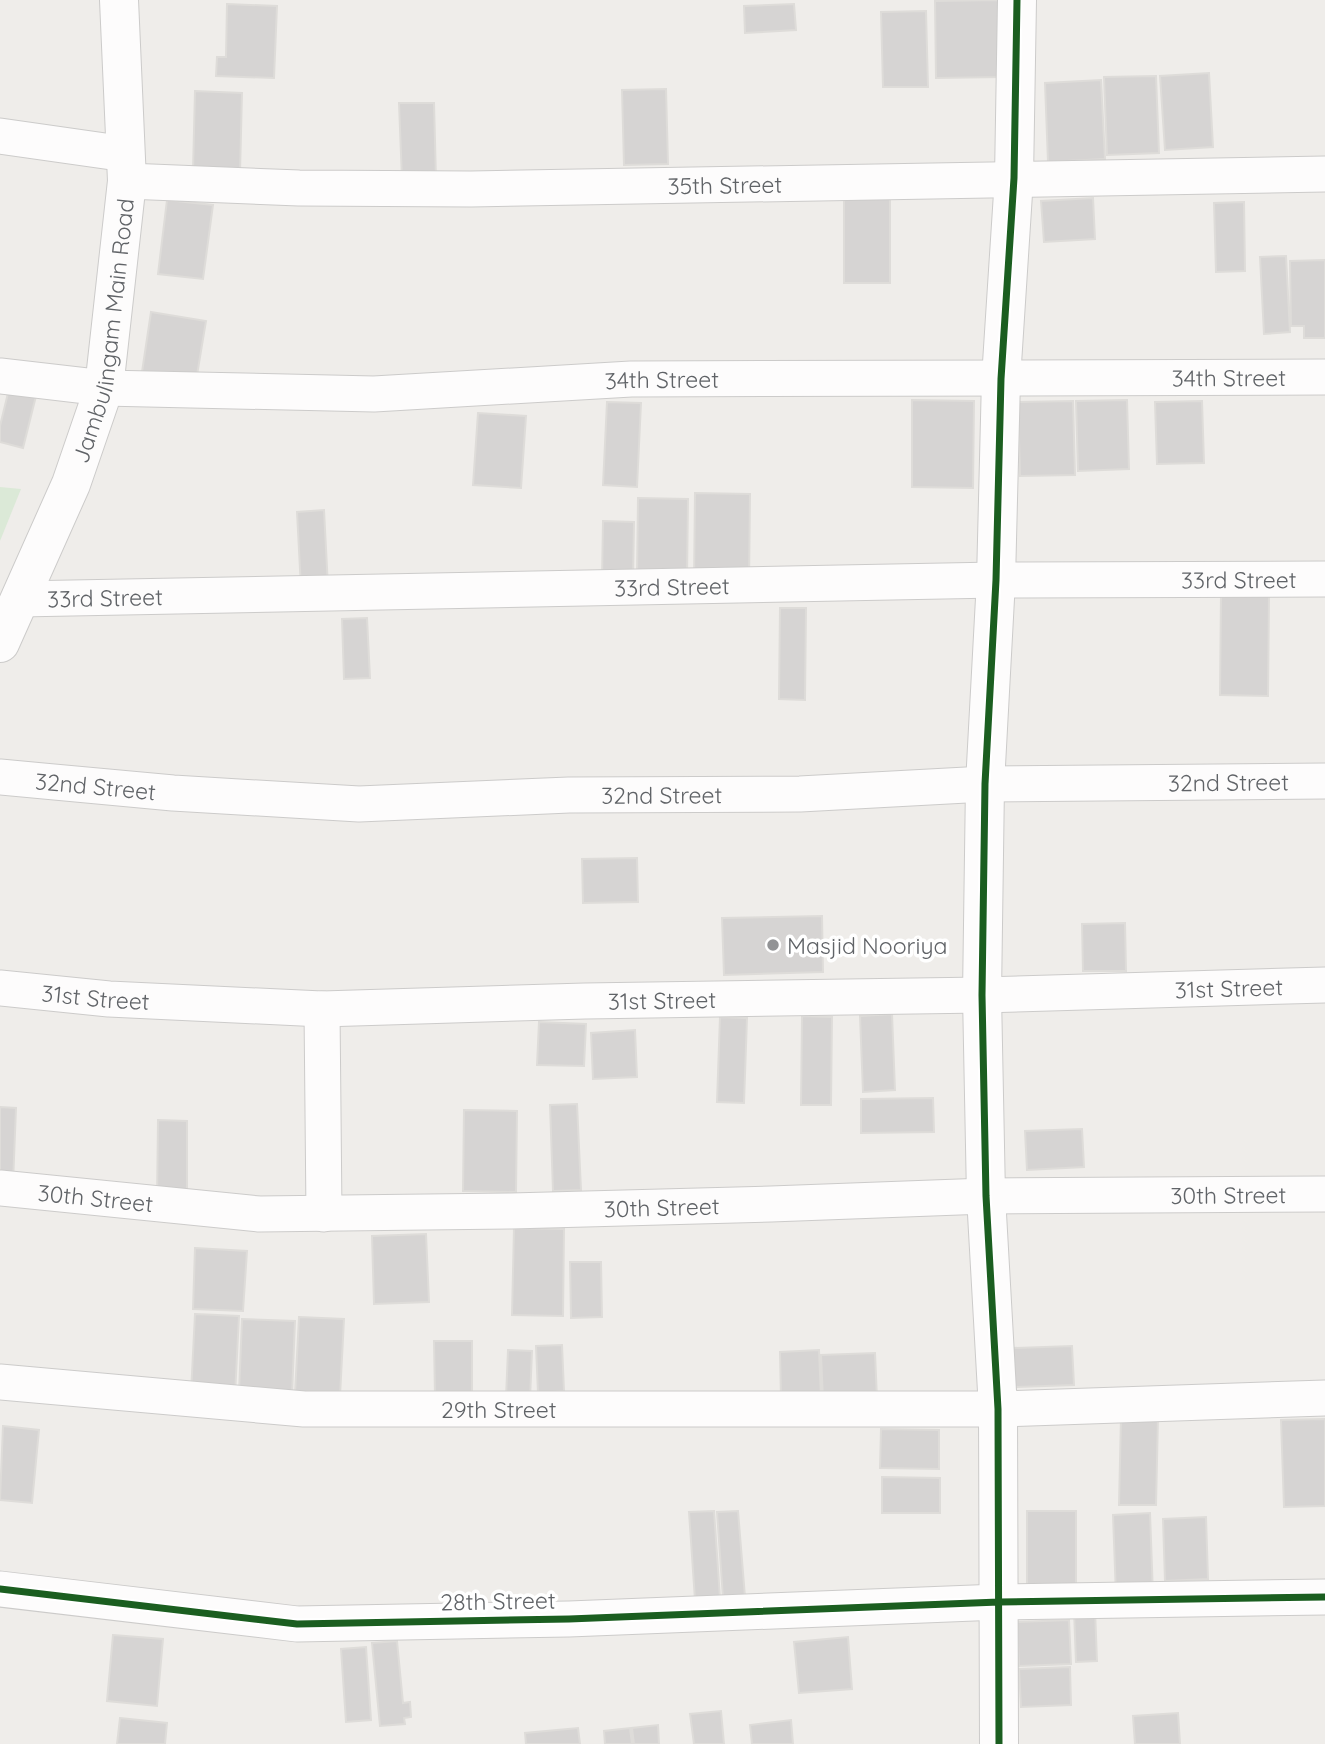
<svg xmlns="http://www.w3.org/2000/svg" width="1325" height="1744" font-family="Quicksand,sans-serif">
  <style>
    .green { fill: #dbe9d7 }
    .building { fill: #d6d4d3; stroke: #dedcd9; stroke-width: 2 }
    .lines { fill: none; stroke-linecap: round; stroke-linejoin: round }
    .minor-casing { stroke: #cccbca; stroke-width: 37 }
    .tertiary-casing { stroke: #cccbca; stroke-width: 40 }
    .minor { stroke: #fdfcfc; stroke-width: 35 }
    .tertiary { stroke: #fdfcfc; stroke-width: 38 }
    .cycleway-casing { stroke: #fff; stroke-width: 11 }
    .cycleway { stroke: #1b5e20; stroke-width: 7 }
    .poi-dot { fill: #929395; stroke: #fff; stroke-width: 2.5 }
    .labels { text-anchor: middle; dominant-baseline: central; stroke-width: 7; stroke-linejoin: round; paint-order: stroke }
    .street-label { font-size: 23px; fill: #606367; stroke: #fff }
    .poi-label { font-size: 23px; fill: #606367; stroke: #fff; text-anchor: start }
  </style>
  <rect width="100%" height="100%" fill="#efedea"/>
  <!-- green -->
  <path class="green" d="M0,487L21,489L0,541Z"/>
  <!-- building -->
  <path class="building" d="M1000,0L1002,77L936,78L935,1Z
    M227,4L277,6L274,78L216,76L217,57H226Z
    M794,4L796,30L745,33L744,6Z
    M926,11L928,87H883L881,12Z
    M1209,73L1213,147L1165,150L1160,76Z
    M1156,76L1159,153L1107,155L1104,77Z
    M1101,80L1105,159L1048,162L1045,83Z
    M666,89L668,164L624,165L622,90Z
    M195,91L242,93L240,173L193,171Z
    M399,103H434L436,179L402,180Z
    M1093,198L1095,239L1044,242L1041,201Z
    M844,199H890V283H844Z
    M167,200L213,205L203,279L158,274Z
    M1244,202L1245,271L1216,272L1214,203Z
    M1286,256L1290,332L1264,334L1260,257Z
    M1325,260V338H1304V326H1291L1290,261Z
    M151,312L206,321L196,381L142,372Z
    M9,389L36,396L23,448L0,442V426Z
    M912,400L974,401L973,488L912,487Z
    M1127,400L1129,469L1078,471L1076,401Z
    M1073,401L1075,475L1020,476L1018,402Z
    M1202,401L1204,463L1157,464L1155,402Z
    M607,402L641,403L637,487L603,485Z
    M478,413L526,416L521,488L473,485Z
    M695,493L750,494L749,584L694,583Z
    M638,498L688,499L687,577L637,576Z
    M324,510L328,587L301,588L297,512Z
    M603,521L634,522L633,580H602Z
    M1221,594L1269,595L1268,696L1220,695Z
    M780,608H806L805,700L779,699Z
    M367,618L370,678L344,679L342,619Z
    M637,858L638,902L583,903L582,859Z
    M822,916L823,972L724,975L722,918Z
    M1125,923L1126,971H1083L1082,924Z
    M892,1014L895,1090L863,1092L860,1016Z
    M802,1016L832,1017L831,1105H801Z
    M720,1017L747,1018L744,1103L717,1102Z
    M539,1022L586,1024L584,1066L537,1065Z
    M635,1030L637,1077L593,1079L591,1033Z
    M933,1098L934,1132L861,1133V1099Z
    M577,1104L581,1190L553,1191L550,1105Z
    M0,1107L16,1108L13,1183L0,1182Z
    M464,1110L517,1111L516,1192L463,1191Z
    M158,1120L187,1121V1202H157Z
    M1082,1129L1084,1167L1027,1170L1025,1131Z
    M514,1228L564,1229L563,1316L512,1315Z
    M426,1234L429,1302L374,1304L372,1236Z
    M195,1248L247,1251L243,1311L193,1309Z
    M570,1262H601L602,1317L571,1318Z
    M195,1314L239,1316L235,1395L191,1393Z
    M299,1317L344,1319L340,1396L295,1394Z
    M242,1319L295,1321L292,1395L239,1393Z
    M434,1341H472V1394L435,1396Z
    M562,1345L564,1391L538,1393L536,1346Z
    M1072,1346L1074,1385L1015,1387L1013,1348Z
    M508,1350L532,1351L530,1399L506,1398Z
    M819,1350L821,1397L781,1399L780,1352Z
    M875,1353L877,1399L823,1400L821,1355Z
    M1121,1417H1158L1156,1505H1119Z
    M1325,1419V1506L1284,1507L1281,1420Z
    M3,1426L39,1430L32,1503L0,1500Z
    M881,1429L939,1430V1469L880,1468Z
    M882,1477L940,1478V1513H882Z
    M714,1511L720,1598L695,1600L689,1512Z
    M738,1511L745,1597L723,1598L717,1512Z
    M1027,1511H1076V1591L1027,1592Z
    M1150,1513L1153,1595L1116,1596L1113,1515Z
    M1206,1517L1208,1579L1165,1581L1163,1519Z
    M1095,1610L1097,1661L1076,1662L1074,1611Z
    M1069,1620L1071,1664L1019,1666L1017,1622Z
    M113,1635L163,1639L157,1706L107,1701Z
    M848,1637L852,1689L799,1693L794,1642Z
    M397,1641L403,1703L410,1702L411,1717L404,1718L405,1724L380,1726L372,1643Z
    M366,1647L371,1720L346,1722L341,1649Z
    M1070,1667L1071,1705L1021,1707L1019,1669Z
    M721,1711L724,1744H694L690,1714Z
    M1178,1713L1180,1744H1135L1133,1716Z
    M120,1718L167,1723L165,1744H117Z
    M791,1720L793,1744H752L750,1725Z
    M658,1725L659,1744H634L632,1728Z
    M578,1728L580,1744H526L525,1733Z
    M630,1728L632,1744H605L604,1731Z"/>
  <g class="lines">
    <!-- minor casing -->
    <g class="minor-casing">
      <g id="minor">
        <path d="M0,136L126,154"/>
        <path id="s1" d="M127,181L299,188L471,189L1325,174"/>
        <path id="s2" d="M0,376L104,388L374,394L631,379L1325,377"/>
        <path id="s3" d="M19,599L996,580L1325,579"/>
        <path id="s4" d="M0,777L173,793L359,804L569,795L800,794L985,784L1325,781"/>
        <path id="s5" d="M0,988L109,999L322,1009L585,1001L982,995L1325,985"/>
        <path d="M322,1009L324,1214"/>
        <path id="s6" d="M0,1188L259,1214L511,1211L771,1204L986,1196L1325,1194"/>
        <path id="s7" d="M0,1382L304,1409H998L1325,1398"/>
        <path d="M0,1589L297,1624L569,1619L999,1602L1325,1597"/>
      </g>
    </g>
    <!-- tertiary casing -->
    <g class="tertiary-casing">
      <g id="tertiary">
        <path id="s8" d="M0,643L71,484L104,388L127,181L119,0"/>
        <path d="M999,1744L998,1409L986,1196L982,995L985,784L996,580L1001,379L1014,178L1017,0"/>
      </g>
    </g>
    <!-- minor -->
    <use href="#minor" class="minor"/>
    <!-- tertiary -->
    <use href="#tertiary" class="tertiary"/>
    <!-- cycleway casing -->
    <g class="cycleway-casing">
      <path id="cycleway" d="M0,1589L297,1624L569,1619L999,1602L1325,1597
        M999,1744L998,1409L986,1196L982,995L985,784L996,580L1001,379L1014,178L1017,0"/>
    </g>
    <!-- cycleway -->
    <use href="#cycleway" class="cycleway"/>
  </g>
  <!-- markers -->
  <circle class="poi-dot" cx="773" cy="945" r="7"/>
  <g class="labels">
    <!-- street labels -->
    <g class="street-label">
      <text stroke="none"><textPath href="#s1" startOffset="598">35th Street</textPath></text>
      <text stroke="none"><textPath href="#s8" startOffset="332">Jambulingam Main Road</textPath></text>
      <text stroke="none"><textPath href="#s2" startOffset="1230">34th Street</textPath></text>
      <text stroke="none"><textPath href="#s2" startOffset="663">34th Street</textPath></text>
      <text stroke="none"><textPath href="#s3" startOffset="1220">33rd Street</textPath></text>
      <text stroke="none"><textPath href="#s3" startOffset="653">33rd Street</textPath></text>
      <text stroke="none"><textPath href="#s3" startOffset="86">33rd Street</textPath></text>
      <text stroke="none"><textPath href="#s4" startOffset="1230">32nd Street</textPath></text>
      <text stroke="none"><textPath href="#s4" startOffset="96">32nd Street</textPath></text>
      <text stroke="none"><textPath href="#s4" startOffset="663">32nd Street</textPath></text>
      <text stroke="none"><textPath href="#s5" startOffset="1230">31st Street</textPath></text>
      <text stroke="none"><textPath href="#s5" startOffset="96">31st Street</textPath></text>
      <text stroke="none"><textPath href="#s5" startOffset="663">31st Street</textPath></text>
      <text stroke="none"><textPath href="#s6" startOffset="1230">30th Street</textPath></text>
      <text stroke="none"><textPath href="#s6" startOffset="96">30th Street</textPath></text>
      <text stroke="none"><textPath href="#s6" startOffset="663">30th Street</textPath></text>
      <text stroke="none"><textPath href="#s7" startOffset="500">29th Street</textPath></text>
      <text transform="translate(498 1601) rotate(-1)">28th Street</text>
    </g>
    <!-- poi labels -->
    <g class="poi-label">
      <text x="787" y="945">Masjid Nooriya</text>
    </g>
  </g>
</svg>
